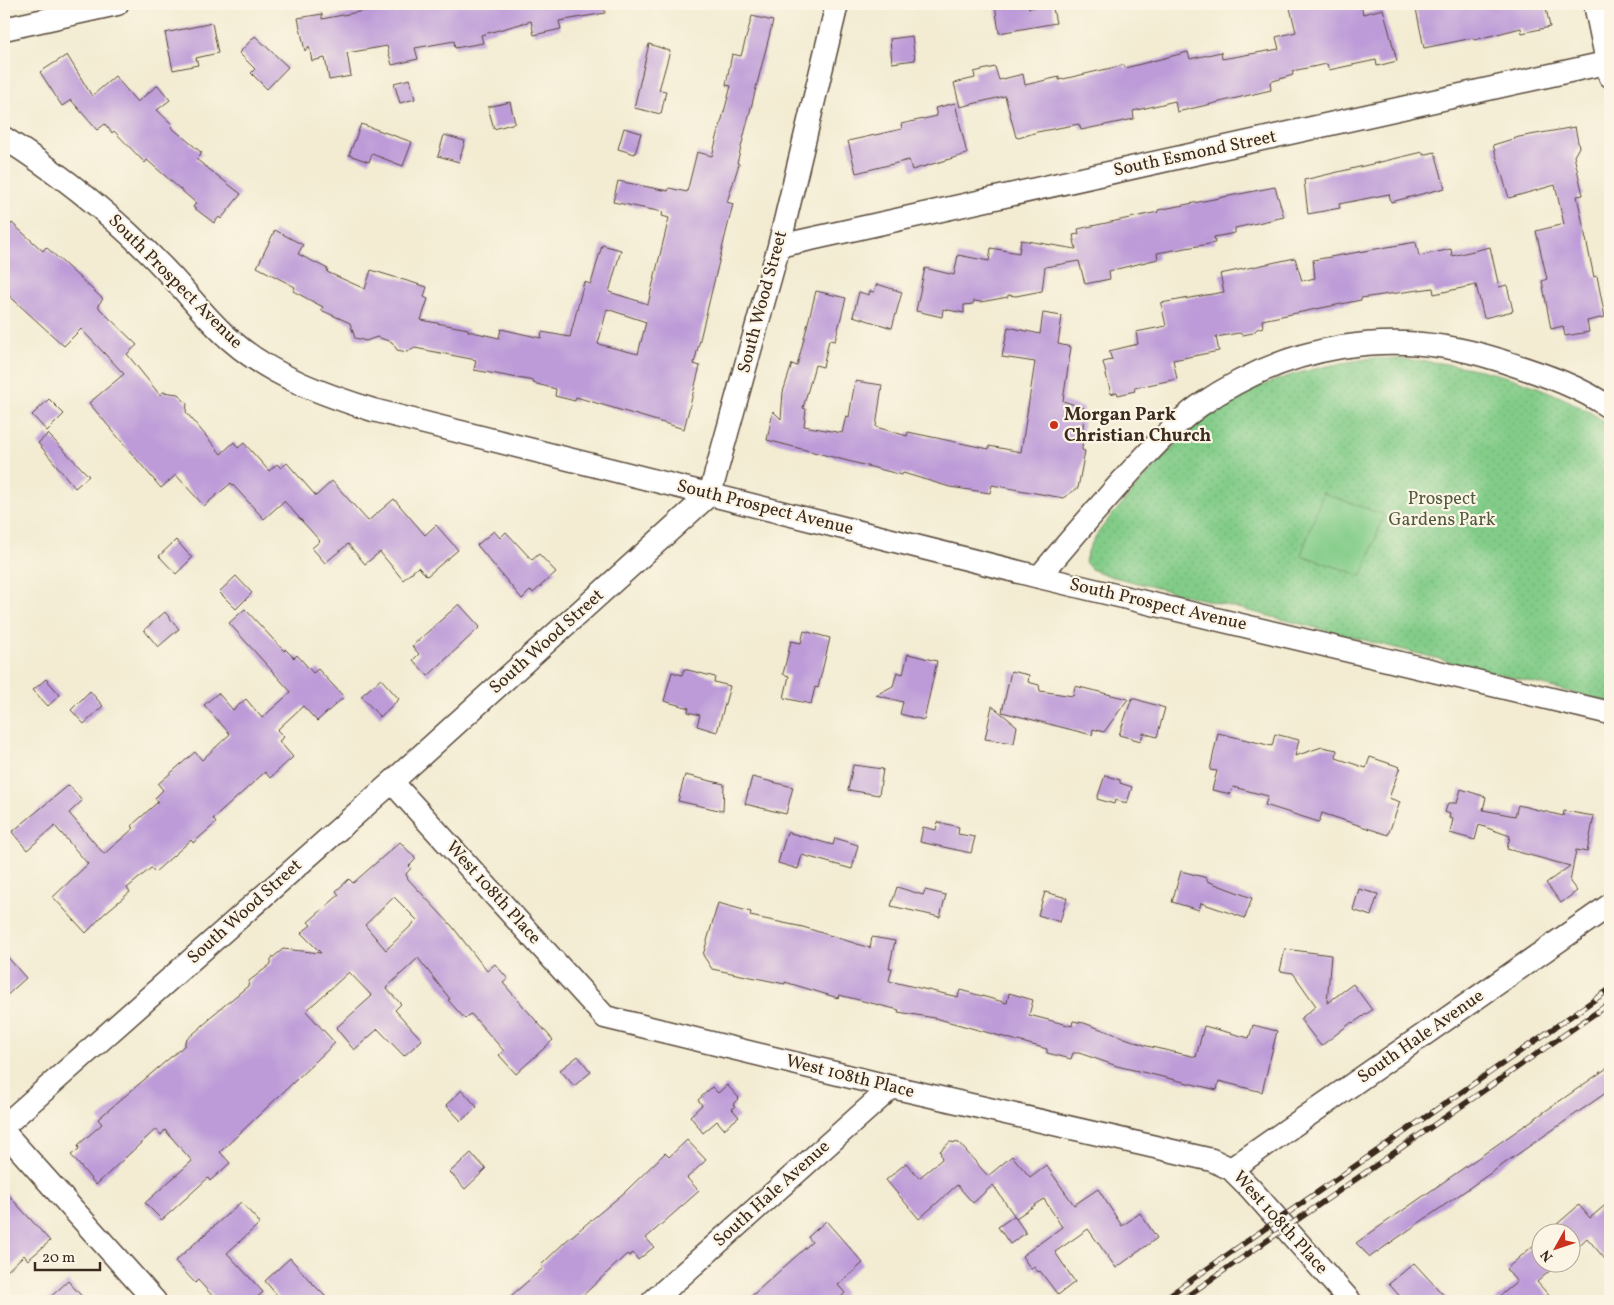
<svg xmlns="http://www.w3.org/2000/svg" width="1614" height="1305" font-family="Vollkorn,serif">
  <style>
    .park { fill: url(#park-dots); stroke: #5e7b53 }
    .garden { fill: #82cc88; stroke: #5e7b53 }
    .building { fill: #bd9bd8; fill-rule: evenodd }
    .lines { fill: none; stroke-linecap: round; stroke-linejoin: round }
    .minor-casing { stroke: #574739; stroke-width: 25 }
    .minor { stroke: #fff; stroke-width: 22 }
    .rail-casing { stroke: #3b2a1e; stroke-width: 5.5 }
    .rail { stroke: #fcf5e5; stroke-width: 4; stroke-dasharray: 11; stroke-linecap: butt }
    .poi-dot { fill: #c8321e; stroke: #fcf5e5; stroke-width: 2 }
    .labels { text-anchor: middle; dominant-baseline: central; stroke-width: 4.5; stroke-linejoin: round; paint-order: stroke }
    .street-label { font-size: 18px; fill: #3b2a1e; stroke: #fcf5e5 }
    .poi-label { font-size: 18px; font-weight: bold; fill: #3b2a1e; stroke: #fcf5e5; text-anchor: start }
    .park-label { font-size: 18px; fill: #505b3e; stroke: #fcf5e5 }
  </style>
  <defs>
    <pattern id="park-dots" width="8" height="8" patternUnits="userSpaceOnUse" patternTransform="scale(1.25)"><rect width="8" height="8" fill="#82cc88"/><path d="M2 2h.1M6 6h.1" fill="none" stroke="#71af75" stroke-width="1.8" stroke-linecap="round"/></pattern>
  </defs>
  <rect width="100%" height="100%" fill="#fcf5e5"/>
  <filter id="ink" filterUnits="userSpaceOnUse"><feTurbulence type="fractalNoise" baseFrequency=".02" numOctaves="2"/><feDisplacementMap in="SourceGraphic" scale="10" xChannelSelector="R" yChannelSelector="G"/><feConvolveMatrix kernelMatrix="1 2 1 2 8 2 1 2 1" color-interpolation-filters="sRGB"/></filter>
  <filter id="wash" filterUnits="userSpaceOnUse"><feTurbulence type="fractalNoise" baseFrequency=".0096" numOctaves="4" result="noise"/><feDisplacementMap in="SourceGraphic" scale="20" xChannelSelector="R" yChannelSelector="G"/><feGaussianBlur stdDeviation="1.12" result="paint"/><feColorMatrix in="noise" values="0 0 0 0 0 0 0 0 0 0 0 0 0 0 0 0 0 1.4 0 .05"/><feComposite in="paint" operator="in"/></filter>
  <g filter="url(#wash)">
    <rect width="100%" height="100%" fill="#f3ecd3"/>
    <!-- park -->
    <path class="park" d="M1372,358C1458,360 1538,376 1610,425V702L1110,576L1091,569L1085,562C1090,536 1112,516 1128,497C1156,464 1185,431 1221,407C1265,378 1320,366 1372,358Z"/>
    <!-- garden -->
    <path class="garden" d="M1323,493L1384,515L1362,576L1301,555Z"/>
    <g id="blocks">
      <!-- building -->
      <path class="building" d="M391,4H604L605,13L559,21L561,29L534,35L531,21L481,35L483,43L455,48L454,41L415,48L418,59L392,65L387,46L347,53L351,76L329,80L325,58L312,61L309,46L305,51L298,18L322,14V19L379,8V6Z
        M995,4H1028L1029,8L1052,4L1056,23L999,33Z
        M1289,4H1361L1363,14L1383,9L1397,61L1377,66L1376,60L1329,70L1327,64L1292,71L1293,75L1270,82L1271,90L1177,112L1175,101L1133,111L1134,119L1081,130L1079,124L1037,132L1019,138L1016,137L1005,96L960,107L954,83L975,78L974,72L995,67L999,80L1023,74L1025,85L1059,77V80L1124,65L1125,68L1188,52L1190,59L1221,52L1222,59L1279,49L1276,37L1296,32Z
        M1415,4H1545L1550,27L1522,33L1521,28L1474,40L1473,38L1424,48Z
        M752,16L773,21L737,163L739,164L727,202L733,204L694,364L700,366L684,429L576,397L575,401L555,396L556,389L533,383L534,381L474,370L476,360L415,348L407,352L397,350L392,342L377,337L366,341L355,338L350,323L321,310L323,307L293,291L295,287L257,267L275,230L303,245L298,254L328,269L327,272L365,289L371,270L427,287L424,297L428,299L421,320L468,329V331L499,338L501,329L541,338L542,332L570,337L584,282L591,284L602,245L621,250L609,292L648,304L669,218L662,216L663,212L613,202L618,181L668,191L669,188L687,192L697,152L712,156L731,86L726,85L732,54L741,56ZM607,309L646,322L638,354L598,344Z
        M212,23L218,53L196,58L198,65L173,70L165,33Z
        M255,36L288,67L267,89L251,73L255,69L239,53Z
        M912,36L915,60L892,63L890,39Z
        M649,44L670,51L659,90L666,91L661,114L634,108Z
        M67,55L92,96L115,76L137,102L158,85L170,100L157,110L173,125L171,127L202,153L196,159L241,194L221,219L219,217L214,223L193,207L196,203L147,160L145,163L114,131L112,133L105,124L97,130L71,100L62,106L40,72Z
        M410,79L415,99L400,103L394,83Z
        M510,102L515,123L494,129L488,107Z
        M955,103L967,154L912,170L909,160L856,173L848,141L902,129L901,124L937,116L935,108Z
        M361,124L412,142L403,166L372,154L369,162L349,155Z
        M1575,127L1579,147L1574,156L1583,195L1577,196L1594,277L1597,276L1605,317L1587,321L1589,332L1565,336L1563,326L1551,329L1542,281L1547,279L1536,231L1564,224L1555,185L1509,198L1493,145L1519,137Z
        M624,128L641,133L635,154L618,149Z
        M444,135L465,141L459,162L438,156Z
        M1423,152V155L1435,152L1445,188L1391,202L1389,194L1339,204L1340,208L1308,214L1304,180Z
        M1275,187L1284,217L1235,228V233L1214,237L1215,243L1157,253L1158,259L1109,271L1110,279L1085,284L1079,261L1045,267L1042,291L1016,296L1008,295V297L981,302L974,301L973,304L964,305V313L943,309L942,317L916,311L925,268L954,275L958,255L989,261L991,248L1019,253L1021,240L1076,249L1073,235L1079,234L1078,229L1158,212V210Z
        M12,223L43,251L46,247L103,299L98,305L100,309L137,345L127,354L160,395L163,392L178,394L187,404L186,412L221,454L234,442L238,448L244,443L269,471L277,464L281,468L287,463L316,496L332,481L368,521L394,499L425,535L436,525L458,550L427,576L418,567L403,580L380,552L365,564L348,544L325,563L312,548L320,541L284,501L264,519L231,483L204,506L176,475L161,488L89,403L124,374L81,329L64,346L4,291V233Z
        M1416,242L1419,256L1451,249L1452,256L1490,247L1499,287L1507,285L1513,311L1484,318L1476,285L1434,294L1433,288L1361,298V300L1262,320L1263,327L1257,329L1253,333L1243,335L1239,333L1216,337L1219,351L1173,360L1177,379L1134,388L1135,391L1118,395L1117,392L1111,394L1103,362L1112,360L1109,351L1138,344L1136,332L1166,326L1161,303L1224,292L1220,274L1295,258L1302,281L1315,278L1313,260Z
        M877,284L902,292L892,328L853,316L859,292L869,295L870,291L874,292Z
        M816,291L846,298L835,341L829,340L823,367L815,365L803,408L806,409L804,426L842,433L846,416L849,417L855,381L882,385L876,427L907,436L908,432L989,449V446L1021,452L1035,362L1002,357L1008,327L1040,334L1043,313L1062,316L1058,344L1071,347L1063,401L1084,408L1082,450L1085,451L1078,488L1063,498L992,485L990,493L950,487L903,473L902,475L767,440L773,411L781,419L783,392L792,364L797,366Z
        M49,399L64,414L47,431L32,415Z
        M48,434L89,476L75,488L38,443Z
        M494,531L500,538L506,532L532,560L539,554L556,572L533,593L531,590L522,599L477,545Z
        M176,540L192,558L176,574L159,556Z
        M236,576L252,593L236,609L219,592Z
        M459,604L480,627L428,676L413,660L419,654L412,646Z
        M245,609L284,651L285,649L294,658L297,655L313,673L318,669L344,697L317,721L303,706L277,730L284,737L279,741L293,757L270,778L265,772L213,819L216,823L193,843L191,840L155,872L151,868L127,888L130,892L105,913L86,933L53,897L88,864L55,826L27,850L12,832L69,785L82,801L69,813L104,854L134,828L131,826L158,802L155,798L163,790L158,784L195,752L202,760L230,734L204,705L218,693L233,710L246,699L262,718L291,692L229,623Z
        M165,612L179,629L158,647L144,630Z
        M804,631L830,638L818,688L815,687L811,704L784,698L789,676L783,674L791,641L801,643Z
        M908,654L937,661L924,720L900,714L903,702L876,695L893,686L897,672L903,674Z
        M684,669L715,677L714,682L730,686L717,732L697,726L700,715L688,712L689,708L664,701L672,672L682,675Z
        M1011,671L1029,675L1028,682L1039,685L1040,691L1073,696L1075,686L1128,699L1104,732L1093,729L1092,735L1002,712Z
        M46,679L60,695L48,706L33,690Z
        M381,679L399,699L380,717L361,696Z
        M90,691L103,706L84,724L71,710Z
        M1132,698L1165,708L1157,737L1143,733L1141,741L1119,735Z
        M992,706L1017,726L1014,743L985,739Z
        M1218,733L1272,746L1275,734L1299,740L1295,756L1322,747L1337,750L1336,758L1366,768L1370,757L1400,767L1389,798L1400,802L1388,835L1322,813L1319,822L1265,805L1268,796L1233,787L1231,794L1212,790L1217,771L1210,770Z
        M853,765L883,769L879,795L848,790Z
        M685,775L724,784L723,811L678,801Z
        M1105,775L1120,780V783L1132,787L1127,803L1115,800L1114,804L1097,799Z
        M752,777L793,787L786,814L745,804Z
        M1461,789L1486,797L1483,810L1515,816L1518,805L1563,816L1564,811L1594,816L1587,852L1576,850L1570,882L1577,891L1561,903L1546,883L1570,866L1507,849L1510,836L1479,825L1475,840L1450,833L1453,819L1449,818L1450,814L1445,812L1448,803H1457Z
        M938,822L959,827L958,834L975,837L971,853L920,842L923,827L936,830Z
        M787,832L833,845L835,838L858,845L852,869L802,855L798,869L778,863Z
        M400,842L416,859L409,866L411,868L406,874L408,879L452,926L487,971L495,964L508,979L503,983L553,1040L516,1074L499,1055L504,1051L472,1015L470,1014L465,1019L448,1000L450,999L418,958L386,988L401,1004L395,1010L422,1040L404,1056L378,1029L354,1050L336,1028L372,996L349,972L306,1011L335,1043L220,1152L230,1163L210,1181L208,1178L162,1220L145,1203L192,1161L165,1130L161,1135L156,1129L96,1185L71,1155L79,1149L78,1145L102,1124L98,1119L185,1045V1041L210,1019L209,1018L248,986L249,981L271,964V959L283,949L321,953L301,933L311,925L308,922L339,895L336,891L349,879L353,883ZM394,897L417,920L386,950L365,925Z
        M1181,871L1207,878V881L1252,898L1245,918L1201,903L1199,910L1172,902Z
        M897,887L923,895L925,890L946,895L940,917L891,906Z
        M1359,889L1378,894L1371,916L1353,910Z
        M1045,892L1067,898L1060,922L1038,915Z
        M718,903L751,912L750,916L803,927L870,948L872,937L895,941L889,968H892L889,981L958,997L960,990L1007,1003L1009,993L1033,1000L1029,1015L1072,1026L1073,1021L1084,1023L1147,1046L1196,1057L1204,1026L1249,1038L1253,1025L1277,1031L1262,1092L1219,1081L1217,1090L1117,1066L1079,1053H1073L1071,1059L1047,1053V1049L935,1018L898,1012L899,1010L839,995L838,998L785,982V984L712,969L703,955Z
        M1285,949L1331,955L1327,1003L1353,984L1372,1010L1353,1023L1352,1022L1321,1046L1300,1019L1316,1006L1293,973L1280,971Z
        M4,953L26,978L4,998Z
        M578,1056L591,1072L574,1086L560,1070Z
        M1610,1066V1090L1370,1257L1356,1243Z
        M727,1085L739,1098L733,1104L735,1107L732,1109L739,1117L724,1129L717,1121L703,1133L690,1116L702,1105L698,1100L712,1087L718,1093Z
        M462,1090L477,1107L461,1121L446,1105Z
        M687,1140L706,1160L687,1178L699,1191L646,1238L654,1247L638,1260L633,1253L629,1256L627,1254L577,1301H505L543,1268L541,1265L566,1241L625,1192L665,1153L669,1157Z
        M950,1142L959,1143L988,1176L1012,1156L1030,1177L1046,1165L1074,1205L1098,1189L1122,1226L1140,1213L1157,1238L1116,1268L1088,1229L1055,1252L1075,1282L1058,1295L1040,1271L1038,1272L1034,1267L1031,1269L1022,1256L1062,1227L1044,1199L1016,1218L993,1185L973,1203L957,1185L919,1219L886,1180L906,1163L919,1178L942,1159L940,1151Z
        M471,1153L486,1169L465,1189L450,1172Z
        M4,1190L50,1241L28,1260L24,1255L4,1274Z
        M1610,1201V1265L1587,1238L1572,1252V1232H1548L1579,1205L1590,1218Z
        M241,1202L260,1223L227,1253L263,1292L253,1301H217L198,1280L195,1283L175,1261Z
        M1014,1216L1026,1233L1010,1244L998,1227Z
        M826,1221L863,1263L838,1285L845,1293L837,1301H746L812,1242L808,1237Z
        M1542,1238V1262H1560L1537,1282L1554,1301H1494L1517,1282L1506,1269Z
        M290,1258L310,1281L330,1301H282L265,1281Z
        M1414,1263L1449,1301H1404L1389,1284Z
        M68,1281L86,1301H46Z"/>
    </g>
  </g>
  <g filter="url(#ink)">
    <use href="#blocks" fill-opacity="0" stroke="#574739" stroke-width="1"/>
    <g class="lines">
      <!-- minor casing -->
      <g class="minor-casing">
        <path id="minor" d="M1595,4L1610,76
          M4,29L117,4
          M4,138C66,177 123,224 173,278C193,300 210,323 233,342C272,376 325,395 373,410L1039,577L1610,713
          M779,246L1610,62
          M1039,577C1070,540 1101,504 1133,469C1154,447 1174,424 1199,406C1288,344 1392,326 1496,359C1535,372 1577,384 1610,408
          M392,782L605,1017L892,1087L1212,1160L1231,1169L1250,1188L1350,1301
          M4,1126L392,782L710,494L779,246L837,4
          M4,1132L155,1301
          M1231,1169L1610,905
          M653,1301L892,1087"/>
      </g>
      <!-- minor -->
      <use href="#minor" class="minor"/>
      <!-- rail casing -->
      <g class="rail-casing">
        <path id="rail" d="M1161,1301L1610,989
          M1180,1301L1610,1003"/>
      </g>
      <!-- rail -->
      <use href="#rail" class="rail"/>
    </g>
  </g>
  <!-- markers -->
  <circle class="poi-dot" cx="1054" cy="425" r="5"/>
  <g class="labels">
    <!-- street labels -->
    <g class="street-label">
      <text transform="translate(1195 154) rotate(-12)">South Esmond Street</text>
      <text transform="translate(175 282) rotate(45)">South Prospect Avenue</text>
      <text transform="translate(763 302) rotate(-75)">South Wood Street</text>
      <text transform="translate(765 508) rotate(14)">South Prospect Avenue</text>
      <text transform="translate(1158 605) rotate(13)">South Prospect Avenue</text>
      <text transform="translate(547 642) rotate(-42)">South Wood Street</text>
      <text transform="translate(493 893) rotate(48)">West 108th Place</text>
      <text transform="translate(245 912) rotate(-42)">South Wood Street</text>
      <text transform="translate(1421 1037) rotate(-35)">South Hale Avenue</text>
      <text transform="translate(850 1077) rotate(14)">West 108th Place</text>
      <text transform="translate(772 1194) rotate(-42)">South Hale Avenue</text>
      <text transform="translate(1280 1223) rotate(48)">West 108th Place</text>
    </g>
    <!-- poi labels -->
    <g class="poi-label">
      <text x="1064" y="415">Morgan Park<tspan x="1064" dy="21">Christian Church</tspan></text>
    </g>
    <!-- park labels -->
    <g class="park-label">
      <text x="1442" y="499">Prospect<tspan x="1442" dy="21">Gardens Park</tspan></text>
    </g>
  </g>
  <!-- margin -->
  <rect width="1614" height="1305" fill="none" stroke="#fcf5e5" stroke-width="20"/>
  <!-- north arrow -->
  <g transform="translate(1556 1248) rotate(230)"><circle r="24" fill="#fcf5e5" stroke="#afa495"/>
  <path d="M0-4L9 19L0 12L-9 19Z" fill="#c8321e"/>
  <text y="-8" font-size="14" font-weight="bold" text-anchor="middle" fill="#3b2a1e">N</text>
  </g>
  <!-- scale -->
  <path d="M35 1262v8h65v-8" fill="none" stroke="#3b2a1e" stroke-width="2.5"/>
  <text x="42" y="1262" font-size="15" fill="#3b2a1e" stroke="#fcf5e5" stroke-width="4" paint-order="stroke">20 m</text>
</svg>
